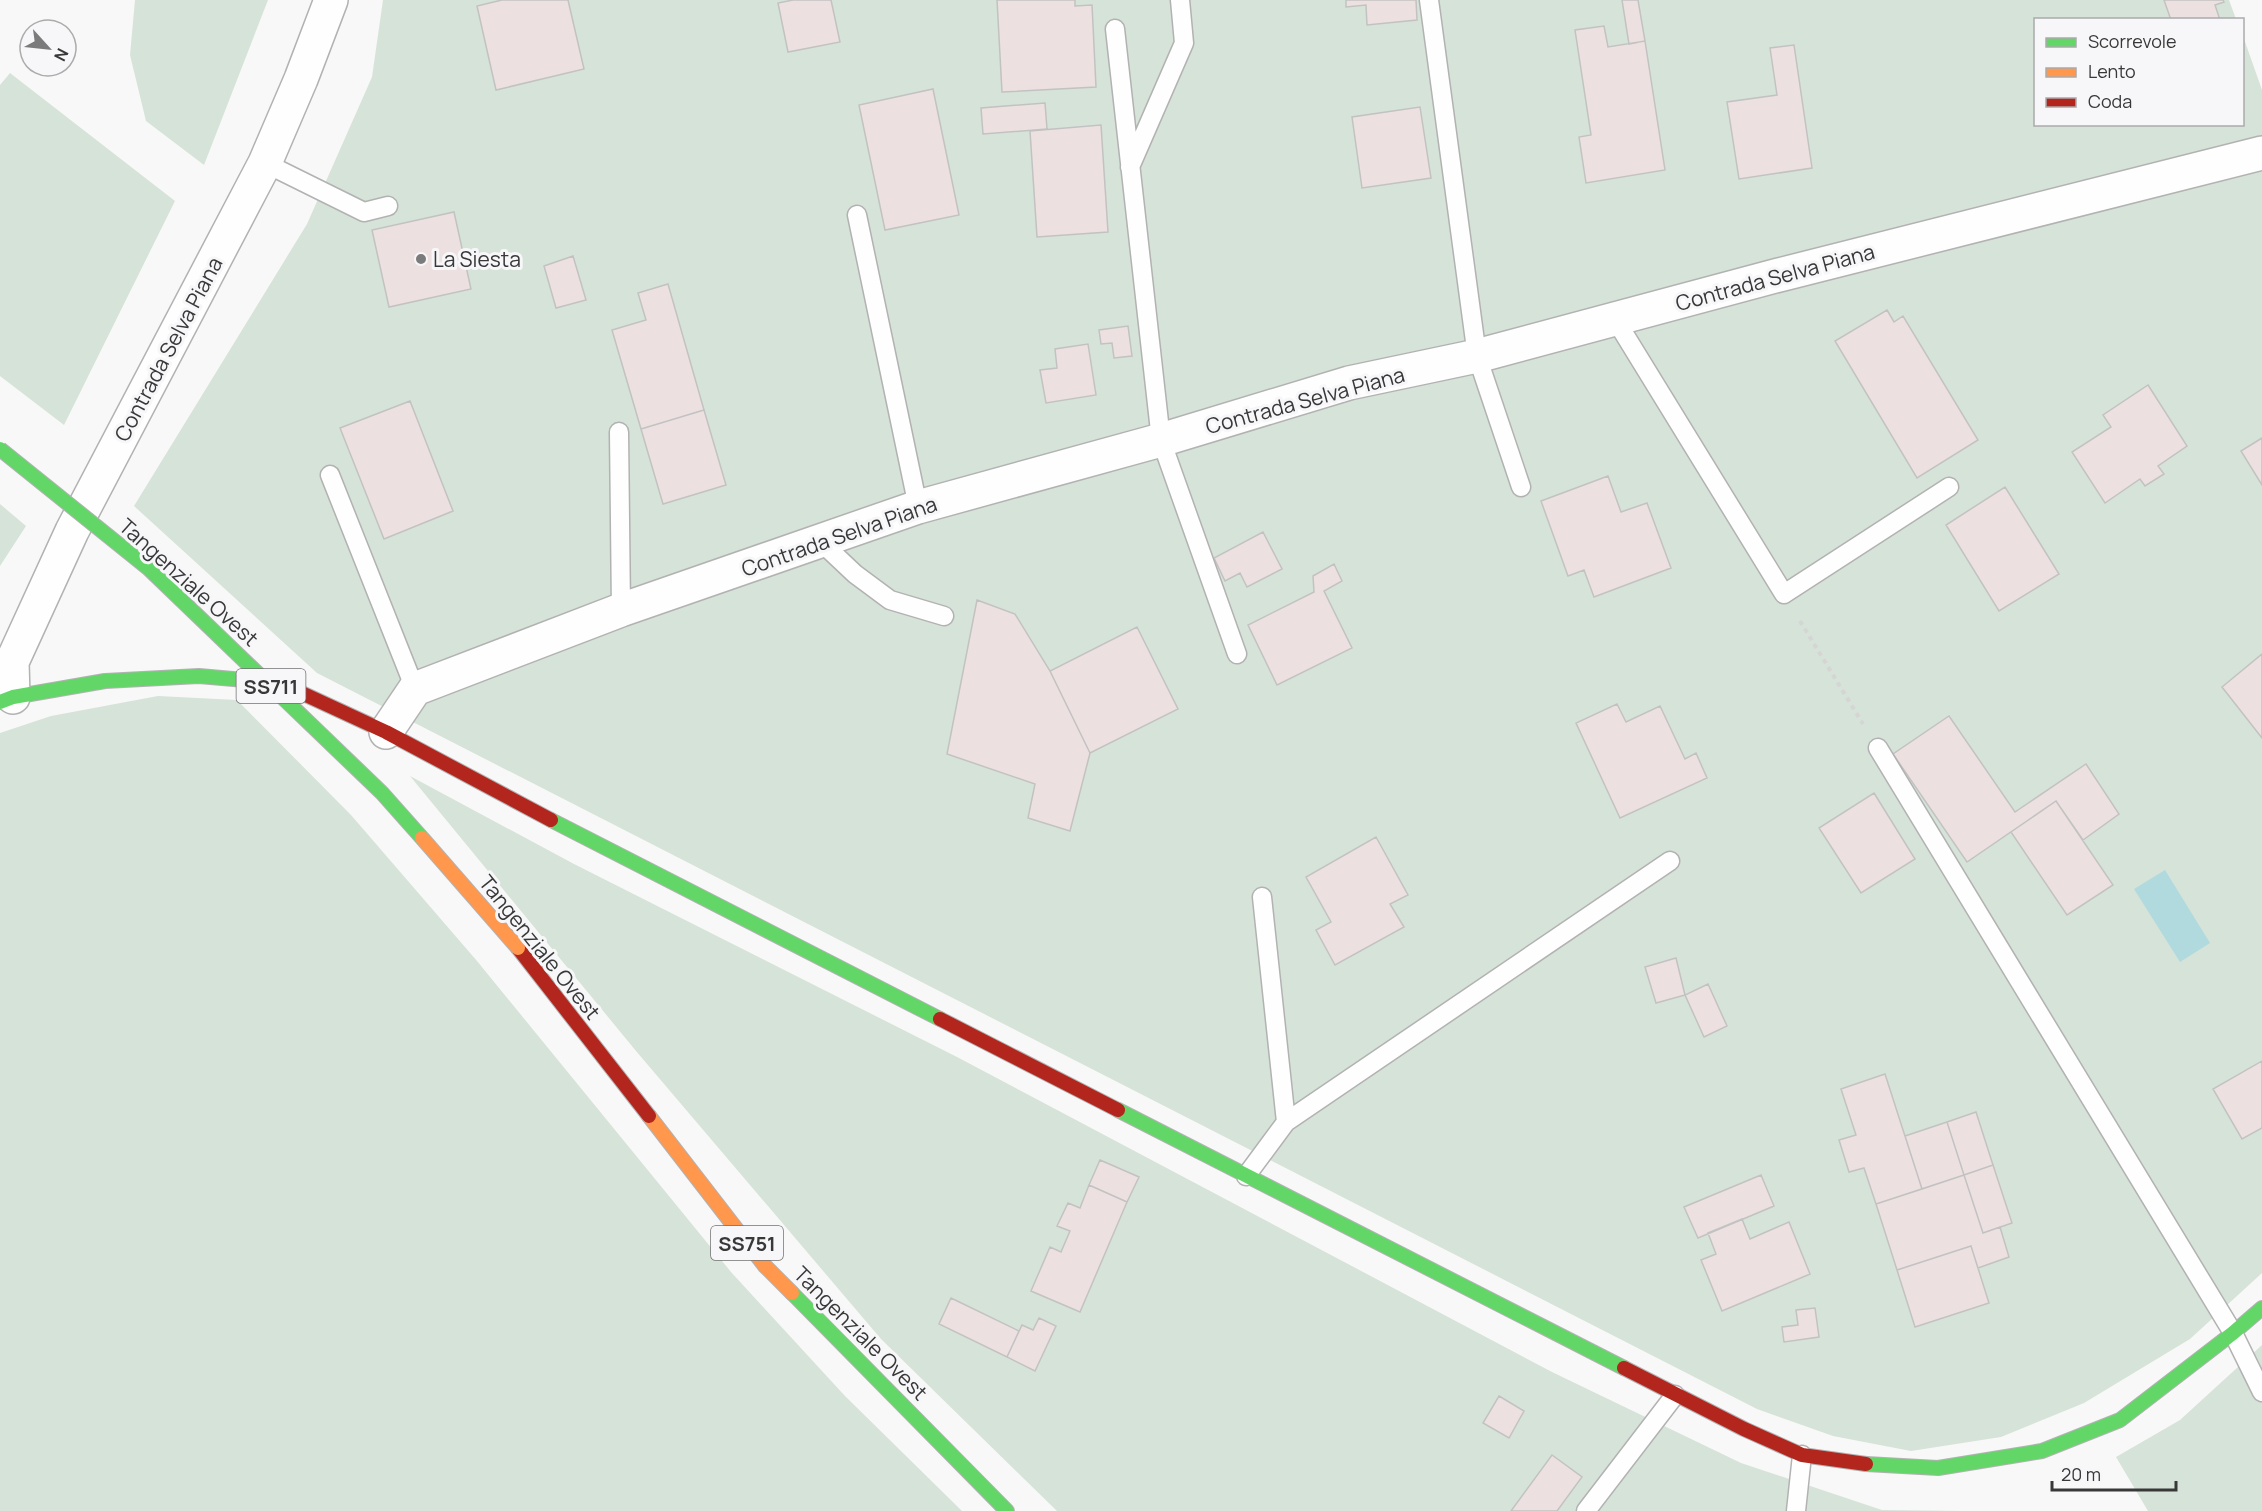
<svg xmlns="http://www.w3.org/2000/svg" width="2262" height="1511" font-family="Manrope,sans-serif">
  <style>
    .green { fill: #d6e3d8 }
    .water { fill: #b1dadf }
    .building { fill: #ece1e0; stroke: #c3c2c2; stroke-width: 1.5 }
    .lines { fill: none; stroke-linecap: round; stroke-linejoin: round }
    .lane-casing { stroke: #b2b2b3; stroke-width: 21 }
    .street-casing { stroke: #b2b2b3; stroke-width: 36 }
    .fast-casing { stroke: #b2b2b3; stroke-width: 16 }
    .slow-casing { stroke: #b2b2b3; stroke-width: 16 }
    .jam-casing { stroke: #b2b2b3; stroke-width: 16 }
    .path { stroke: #d5d5d5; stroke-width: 4; stroke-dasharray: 4.5 4.5; stroke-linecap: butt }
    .lane { stroke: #fefefe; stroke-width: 18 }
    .street { stroke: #fefefe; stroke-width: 33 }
    .fast { stroke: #63d668; stroke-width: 14 }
    .slow { stroke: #ff974d; stroke-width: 14 }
    .jam { stroke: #b3261e; stroke-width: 14 }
    .fast-bridge-casing { stroke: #b2b2b3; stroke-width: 16; stroke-linecap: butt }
    .slow-bridge-casing { stroke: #b2b2b3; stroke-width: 16; stroke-linecap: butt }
    .fast-bridge { stroke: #63d668; stroke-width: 14 }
    .slow-bridge { stroke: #ff974d; stroke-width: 14 }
    .poi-dot { fill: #7b7b7c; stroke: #f7f7f9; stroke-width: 2 }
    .labels { text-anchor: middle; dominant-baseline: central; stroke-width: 6; stroke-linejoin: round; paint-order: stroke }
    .shield { fill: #f7f7f9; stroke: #717173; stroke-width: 1.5 }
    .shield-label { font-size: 20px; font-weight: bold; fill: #383839 }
    .poi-label { font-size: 21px; fill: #383839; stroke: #f7f7f9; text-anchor: start }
    .street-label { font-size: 21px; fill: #383839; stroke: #f7f7f9 }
  </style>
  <rect width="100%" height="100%" fill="#f8f8f8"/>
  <!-- green -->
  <path class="green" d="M135,0H268L204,165L146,121L130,55Z
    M383,0H2229L2236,19L2036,20V124H2242L2243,36L2262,90V1273L2190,1339L2084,1403L2001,1437L1911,1451L1833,1436L1757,1409L317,673L134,506L307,224L372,77Z
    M10,73L175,201L64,425L0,376V85Z
    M0,504L26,526L0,566Z
    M158,696L237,700L351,815L477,961L731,1272L845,1396L962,1511H0V733L51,716Z
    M410,776L574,864L957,1057L1552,1372L1741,1463L1882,1510L1961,1511H1057L881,1339L636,1051Z
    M2262,1345V1511H2148L2116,1457L2180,1420Z"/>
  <!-- water -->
  <path class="water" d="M2165,870L2210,943L2180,962L2134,889Z"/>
  <!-- building -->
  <path class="building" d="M502,0H568L584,69L496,90L477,6Z
    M793,0H831L840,42L788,52L778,3Z
    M997,0H1075V6L1092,5L1096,87L1002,92Z
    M1346,0H1416L1417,20L1367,25L1366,5L1346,7Z
    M1622,0H1638L1645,41L1629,44Z
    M2164,0H2223L2224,2L2215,5L2220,20H2171Z
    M1604,26L1608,47L1645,41L1665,170L1586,183L1579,137L1591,135L1575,30Z
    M1794,45L1812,168L1739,179L1727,102L1777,95L1770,48Z
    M933,89L959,215L885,230L859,105Z
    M1045,103L1047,129L983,134L981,108Z
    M1420,107L1431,178L1362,188L1352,117Z
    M1101,125L1108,232L1037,237L1030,131Z
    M454,212L471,289L389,307L372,230Z
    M573,256L586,300L556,308L544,266Z
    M668,284L704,410L641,429L612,330L646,320L638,293Z
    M1887,310L1894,322L1903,316L1978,440L1917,478L1835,341Z
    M1128,326L1132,356L1114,358L1112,343L1101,344L1099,330Z
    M1088,344L1096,395L1046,403L1040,370L1057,368L1055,349Z
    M2148,385L2187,446L2158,466L2164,474L2145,486L2140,479L2105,503L2072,452L2111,427L2103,415Z
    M410,401L453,511L384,539L340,428Z
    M704,410L726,485L663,504L641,429Z
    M2262,438V485L2241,451Z
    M1608,476L1621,512L1647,503L1671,568L1594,597L1584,570L1568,576L1541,501Z
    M2005,487L2059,574L1999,611L1946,525Z
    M1263,532L1282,569L1247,587L1240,573L1225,581L1214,558Z
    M1334,564L1342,581L1324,591L1352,648L1277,685L1248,625L1314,592L1313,576Z
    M977,600L1015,614L1050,671L1090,753L1070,831L1028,818L1035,784L947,754Z
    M1137,627L1178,709L1090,753L1050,671Z
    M2262,654V738L2222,687Z
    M1617,704L1626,722L1660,706L1685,759L1696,753L1707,778L1620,818L1576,723Z
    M1949,716L2015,812L2086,764L2119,814L2083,840L2056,801L1967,862L1893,754Z
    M1874,793L1915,859L1861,893L1819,828Z
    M2056,801L2113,885L2067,915L2011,832Z
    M1376,837L1408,895L1390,904L1404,927L1335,965L1316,930L1331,922L1306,877Z
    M1676,958L1685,995L1656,1003L1645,967Z
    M1708,984L1727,1026L1704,1037L1685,995Z
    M2262,1061V1128L2242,1139L2213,1089Z
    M1885,1074L1922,1189L1876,1204L1864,1168L1849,1172L1839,1140L1856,1135L1841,1089Z
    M1976,1112L1993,1165L1964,1175L1947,1122Z
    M1947,1122L1964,1175L1922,1189L1905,1136Z
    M1100,1160L1139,1177L1127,1202L1089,1185Z
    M1993,1165L2012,1223L1983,1233L1964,1175Z
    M1761,1175L1774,1206L1698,1238L1684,1207Z
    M1964,1175L1983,1233L2000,1227L2009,1257L1978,1268L1971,1246L1897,1270L1876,1204Z
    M1089,1185L1127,1202L1080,1312L1031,1291L1050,1247L1061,1252L1070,1231L1057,1226L1068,1203L1080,1208Z
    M1742,1219L1750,1239L1789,1222L1810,1274L1722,1311L1701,1260L1716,1254L1708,1233Z
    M1971,1246L1989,1303L1915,1327L1897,1270Z
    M951,1298L1019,1331L1007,1357L939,1324Z
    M1815,1308L1819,1337L1784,1342L1782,1327L1798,1325L1796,1310Z
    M1039,1318L1056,1326L1035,1371L1007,1357L1022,1325L1033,1330Z
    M1499,1396L1524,1411L1509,1438L1483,1423Z
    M1552,1455L1582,1477L1557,1511H1511Z"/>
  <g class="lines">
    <!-- lane casing -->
    <g class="lane-casing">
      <path id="lane" d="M1429,0L1477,356L1521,487
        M1115,29L1161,440L1237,654
        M265,163L364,212L388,206
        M1130,167L1184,43L1180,0
        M857,215L918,507
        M1615,319L1784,594L1949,487
        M619,432L621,610
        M330,475L415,689
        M820,541L855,574L890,600L944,616
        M1878,748L2233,1333L2262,1392
        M1262,897L1286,1122
        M1246,1176L1286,1122L1670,861
        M1586,1511L1675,1395
        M1796,1511L1802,1455"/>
    </g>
    <!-- street casing -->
    <g class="street-casing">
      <path id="street" d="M13,697L12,662L72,531L265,163L301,79L331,0
        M386,732L415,689L621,610L918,507L1161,440L1349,383L1477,356L1779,275L2262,153"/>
    </g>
    <!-- fast casing -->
    <g class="fast-casing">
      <path id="fast" d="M0,702L13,697L105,681L199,676L280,683
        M551,820L940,1019
        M1118,1110L1624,1368
        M792,1293L1007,1511
        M1866,1464L1938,1468L2042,1451L2120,1420L2233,1333L2262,1308"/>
    </g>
    <!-- slow casing -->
    <g class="slow-casing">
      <path id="slow" d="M649,1116L765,1266L792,1293"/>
    </g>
    <!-- jam casing -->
    <g class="jam-casing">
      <path id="jam" d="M280,683L386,732L551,820
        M518,948L649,1116
        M940,1019L1118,1110
        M1624,1368L1744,1429L1802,1455L1866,1464"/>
    </g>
    <!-- path -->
    <path class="path" d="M1800,621L1863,724"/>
    <!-- lane -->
    <use href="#lane" class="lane"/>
    <!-- street -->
    <use href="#street" class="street"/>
    <!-- fast -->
    <use href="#fast" class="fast"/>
    <!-- slow -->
    <use href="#slow" class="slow"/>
    <!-- jam -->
    <use href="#jam" class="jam"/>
    <!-- fast-bridge casing -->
    <g class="fast-bridge-casing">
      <path id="fast-bridge" d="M0,449L148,568L382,793L422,838"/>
    </g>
    <!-- slow-bridge casing -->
    <g class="slow-bridge-casing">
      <path id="slow-bridge" d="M422,838L518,948"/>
    </g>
    <!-- fast-bridge -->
    <use href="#fast-bridge" class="fast-bridge"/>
    <!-- slow-bridge -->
    <use href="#slow-bridge" class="slow-bridge"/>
  </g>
  <!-- markers -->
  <circle class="poi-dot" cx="421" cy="259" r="6"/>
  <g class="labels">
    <!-- shield labels -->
    <g class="shield">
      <rect x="236.5" y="669" width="69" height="34" rx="4.5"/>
      <rect x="711" y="1226" width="72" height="34" rx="4.5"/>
    </g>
    <g class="shield-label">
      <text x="271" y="686">SS711</text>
      <text x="747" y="1243">SS751</text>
    </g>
    <!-- poi labels -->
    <g class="poi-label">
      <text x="433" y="259">La Siesta</text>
    </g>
    <!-- street labels -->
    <g class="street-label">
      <text transform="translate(1775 277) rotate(-15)">Contrada Selva Piana</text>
      <text transform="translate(168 349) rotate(-62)">Contrada Selva Piana</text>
      <text transform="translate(1305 400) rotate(-15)">Contrada Selva Piana</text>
      <text transform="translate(839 536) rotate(-19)">Contrada Selva Piana</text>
      <text transform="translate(189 582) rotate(42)">Tangenziale Ovest</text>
      <text transform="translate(540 947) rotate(51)">Tangenziale Ovest</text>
      <text transform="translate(861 1333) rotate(45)">Tangenziale Ovest</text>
    </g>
  </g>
  <!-- legend -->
  <rect x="2034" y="18" width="210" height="108" fill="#f7f7f9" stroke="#ababac" stroke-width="1.5"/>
  <rect x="2046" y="38" width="30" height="9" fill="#63d668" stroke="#ababac" stroke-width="1.5"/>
  <text x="2088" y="48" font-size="18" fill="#383839">Scorrevole</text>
  <rect x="2046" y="68" width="30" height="9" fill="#ff974d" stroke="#ababac" stroke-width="1.5"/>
  <text x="2088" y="78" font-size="18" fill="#383839">Lento</text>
  <rect x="2046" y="98" width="30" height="9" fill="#b3261e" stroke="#ababac" stroke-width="1.5"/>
  <text x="2088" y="108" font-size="18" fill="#383839">Coda</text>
  <!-- north arrow -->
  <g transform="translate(48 48) rotate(117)"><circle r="28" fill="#f7f7f9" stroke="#ababac" stroke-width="1.5"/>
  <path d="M0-4.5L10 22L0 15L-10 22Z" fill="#7b7b7c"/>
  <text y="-9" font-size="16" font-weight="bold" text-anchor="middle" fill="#383839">N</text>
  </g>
  <!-- scale -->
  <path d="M2052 1481v9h124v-9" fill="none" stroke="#383839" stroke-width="3"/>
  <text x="2061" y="1481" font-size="18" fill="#383839" stroke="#f7f7f9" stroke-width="4.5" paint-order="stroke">20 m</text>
</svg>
